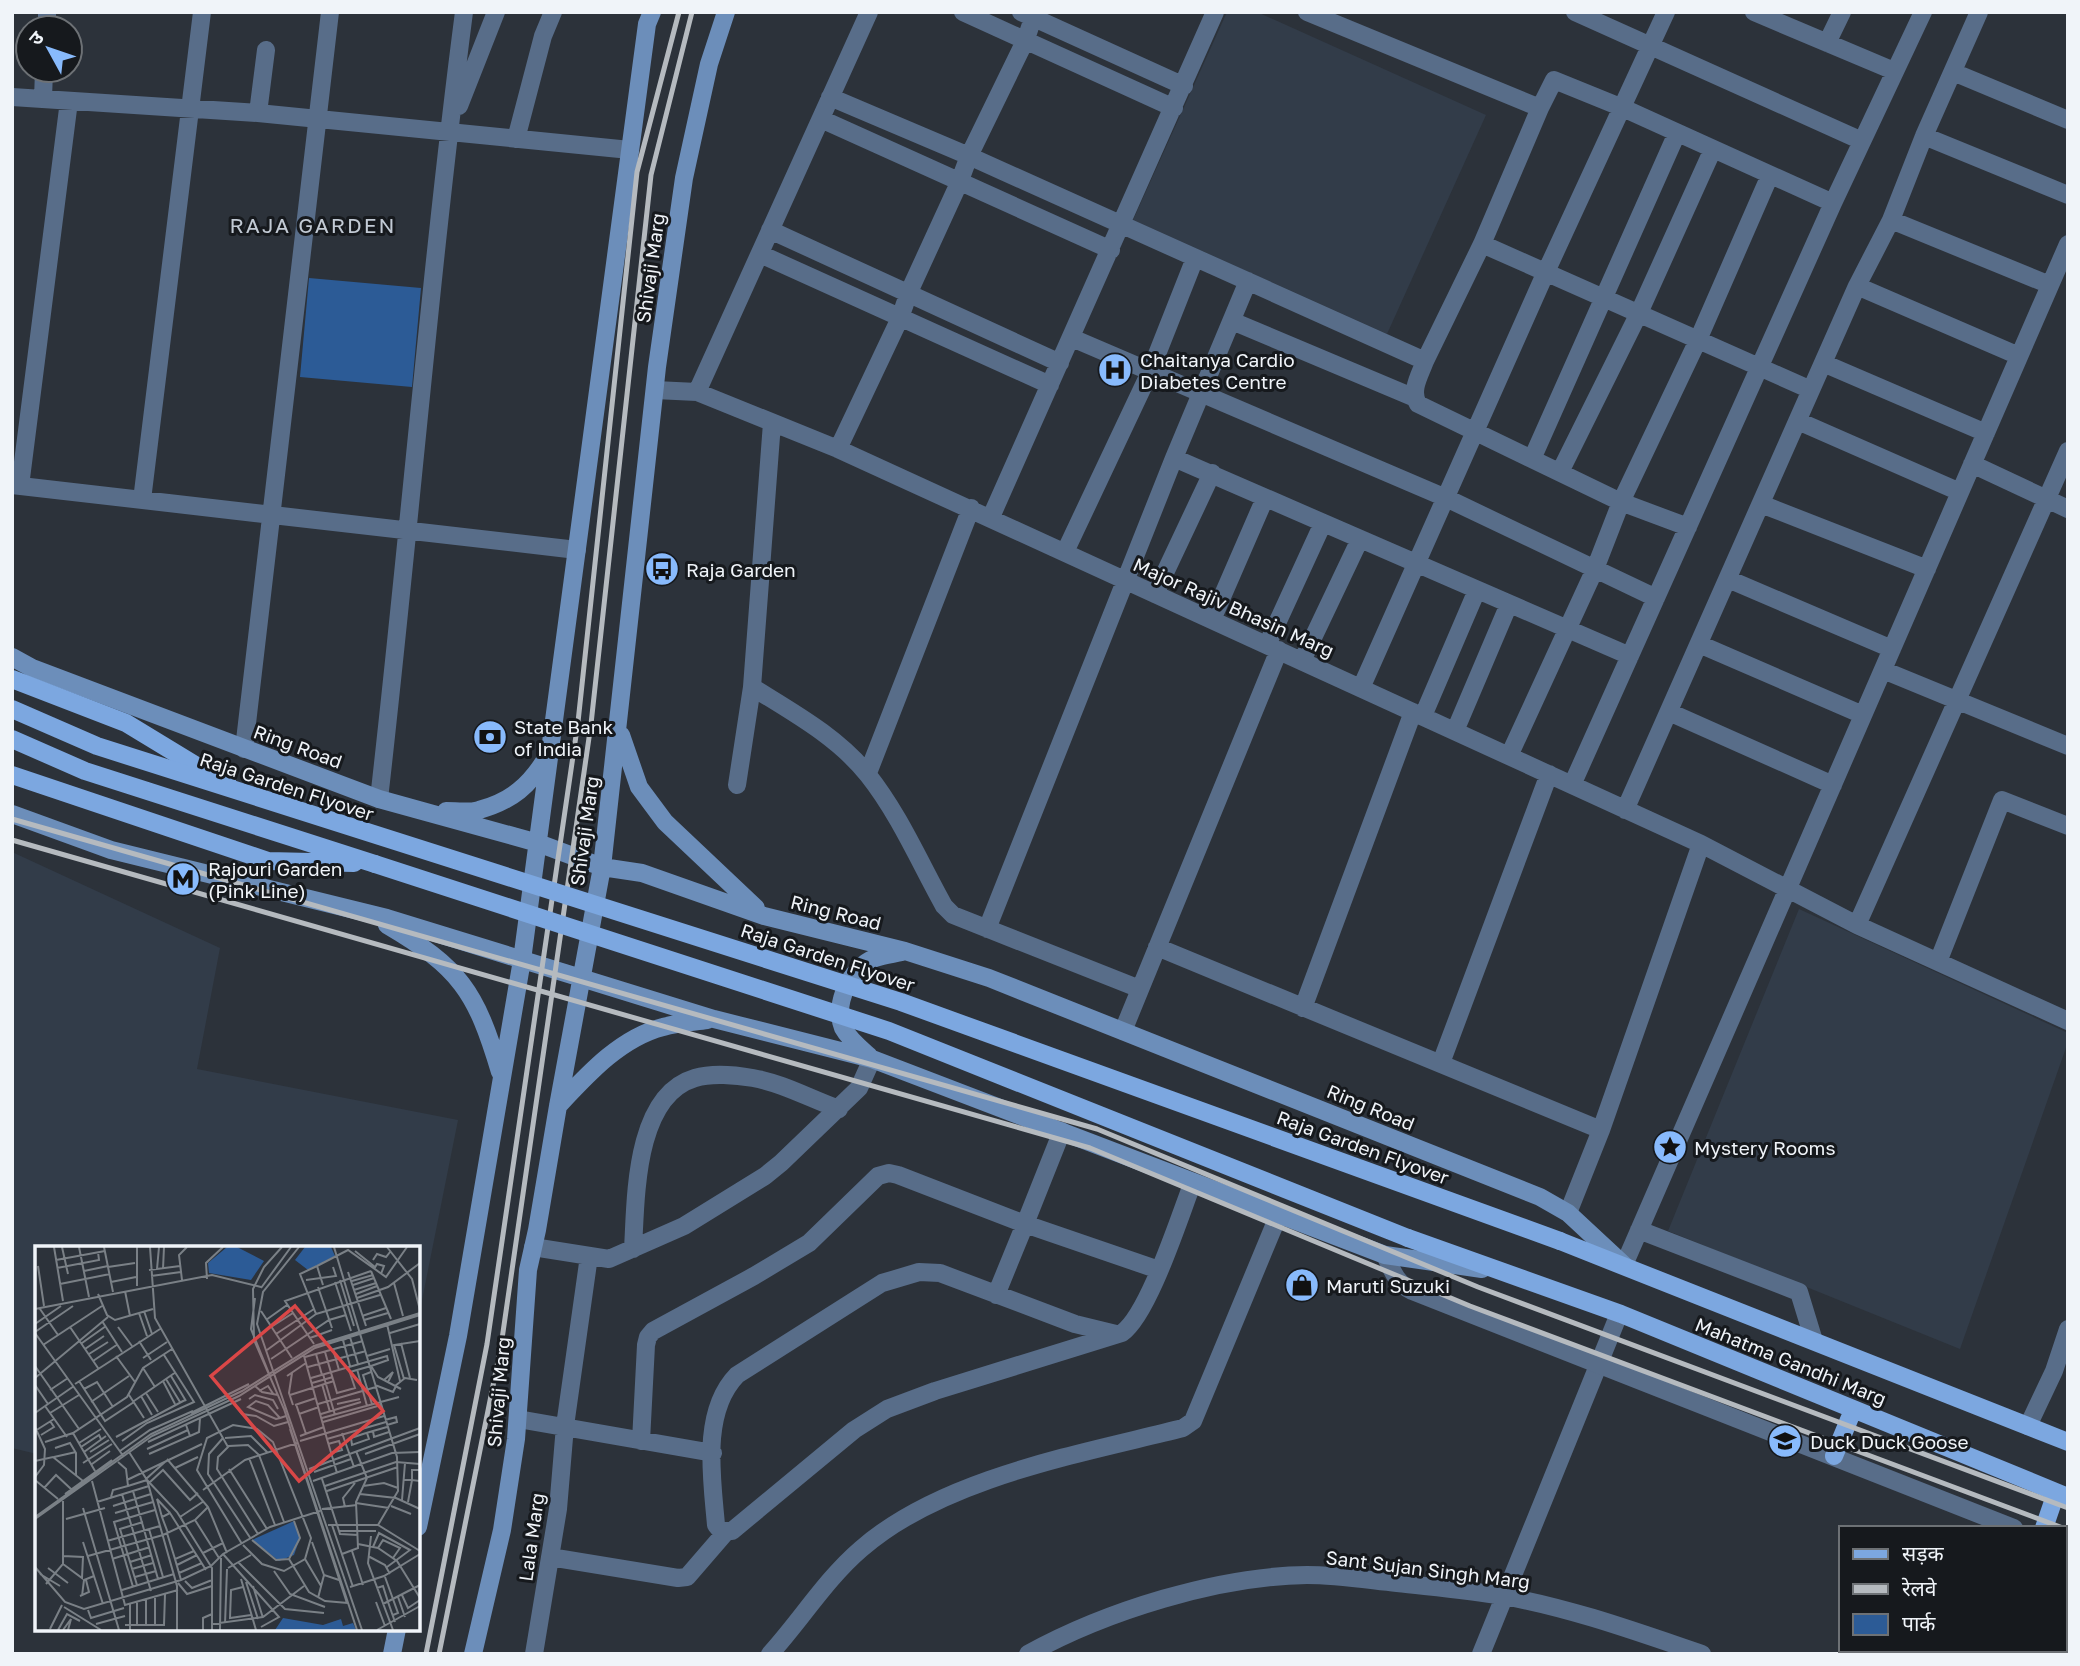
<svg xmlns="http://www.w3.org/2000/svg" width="2080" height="1666" font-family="'Golos Text','Noto Sans Devanagari',sans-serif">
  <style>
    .built { fill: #323c49 }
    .green { fill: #2c5b96 }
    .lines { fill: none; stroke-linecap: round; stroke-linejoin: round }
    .minor { stroke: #586d89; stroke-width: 18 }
    .tertiary { stroke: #586d89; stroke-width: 18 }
    .secondary { stroke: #6c8eba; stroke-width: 18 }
    .primary { stroke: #7ca7e0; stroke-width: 18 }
    .rail { stroke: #b5babf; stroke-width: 5 }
    .primary-bridge { stroke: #7ca7e0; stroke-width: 18 }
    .labels { text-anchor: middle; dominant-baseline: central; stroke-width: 6; stroke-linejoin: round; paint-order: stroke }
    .street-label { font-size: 19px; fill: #f0f4f9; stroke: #16191d }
    .poi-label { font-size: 19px; fill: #f0f4f9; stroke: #16191d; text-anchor: start }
    .neighbourhood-label { font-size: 21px; letter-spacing: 2px; fill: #c2cad4; stroke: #16191d }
    .inset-road { fill: none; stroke: #7a8086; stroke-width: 2 }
    .view { fill: #da4747; fill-opacity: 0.15; stroke: #da4747; stroke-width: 3.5 }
    .inset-edge { fill: none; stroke: #f0f4f9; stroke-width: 3.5 }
  </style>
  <rect width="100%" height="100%" fill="#2c323a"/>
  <!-- built -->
  <path class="built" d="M1227,12H1257L1486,115L1387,334L1133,220Z
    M12,852L220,948L197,1069L458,1120L418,1320V1248H37V1454L12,1448Z
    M1799,909L2068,1033V1042L1960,1349L1668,1231Z"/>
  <!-- green -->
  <path class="green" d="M309,278L421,288L412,387L300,377Z"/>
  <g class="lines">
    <!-- minor -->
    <path class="minor" d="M963,12L1174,108
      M1021,12L1184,86
      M1575,12L1862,141
      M1754,12L1894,71
      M47,28V12
      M1827,43L1842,12
      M1953,72L2068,120
      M12,97L258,113L630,150
      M830,97L969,156L1425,361L1482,244L1540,108L1307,12
      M43,99L44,70
      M459,106L496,12
      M1540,108L1554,80L1623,108L1833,203
      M258,113L266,50
      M821,119L1111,250
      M1924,136L2068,195
      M516,139L543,36L553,12
      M1891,220L2050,285
      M770,230L1060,363
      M1482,244L1811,390
      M760,254L1050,385
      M1857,286L2019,356
      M1232,321L1415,398
      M1072,338L1446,498L1656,598
      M1425,361C1420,375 1410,390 1418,404L1621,502L1688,527
      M1823,363L1986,433
      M655,390L697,392L838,449L1701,844L1857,925L2068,451
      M697,392L869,12
      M1798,421L1960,492
      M838,449L900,318L909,292L959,183L969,156L1026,39L1035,12
      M1174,458L1630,656
      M1532,459L1677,133
      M1972,464L2068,509
      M1560,472L1639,313L1713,149
      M12,485L577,550
      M20,486L69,101
      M142,500L202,12
      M1761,504L1927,569
      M991,517L1215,12
      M1065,552L1150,372L1195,258
      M1728,579L1892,649
      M1155,594L1212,473
      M1212,620L1265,498
      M1699,644L1863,715
      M1267,645L1323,523
      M1302,661L1360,539
      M1883,670L2068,746
      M752,687C792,712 838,737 868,775C899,814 920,863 944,906L953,915L1140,989
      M1361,688L1545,274L1666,12
      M1669,712L1833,785
      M1423,716L1477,590
      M1455,731L1509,604
      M244,749L330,12
      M1509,756L1595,569L1621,502L1698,340L1770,175
      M868,773L971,508
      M737,785L752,687L772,423
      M1572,785L1833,203L1923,12
      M379,799C409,537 430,274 464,12
      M1625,810L1857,286L1891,220L1924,136L1979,12
      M1857,925L2068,1021
      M987,929L1174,458L1248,281
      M1157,947L1601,1130
      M1938,962L2002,800L2068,826
      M1303,1008L1413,712
      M1123,1031L1279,650
      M1441,1063L1549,774
      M1568,1213L1601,1130L1701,844
      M1639,1230L1799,1292L1814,1341
      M533,1247L609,1259L684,1226L765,1176L781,1163L859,1088L872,1059
      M633,1249C636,1199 634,1096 695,1078C711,1073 736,1075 753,1078C782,1083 811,1099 839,1109
      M1624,1265L2068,244
      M996,1295L1025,1224L1159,1270
      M1116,1334L1075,1324L940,1273L919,1272L882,1283L737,1375C701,1412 712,1478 716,1525L721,1531H732L854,1430L887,1409L935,1391L1122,1333C1149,1314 1180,1215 1193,1182
      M518,1419L713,1453
      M2028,1426L2054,1371L2068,1329
      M641,1441L646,1345L648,1337L653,1331L754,1276L809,1243L878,1176L889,1173L898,1175L1025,1224L1062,1131
      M550,1557L678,1578L687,1577L725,1533
      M534,1654L558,1509L565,1426L589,1256
      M770,1654C801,1620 826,1579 861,1549C942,1478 1080,1454 1183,1428L1193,1421L1279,1214
      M1028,1654C1106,1611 1218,1576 1307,1575C1337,1575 1368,1580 1397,1583C1432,1587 1468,1590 1503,1596C1571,1608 1637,1632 1702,1654
      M1481,1654L1619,1314"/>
    <!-- tertiary -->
    <path class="tertiary" d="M1385,1255C1392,1270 1396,1283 1412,1291L2014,1528
      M2064,1548L2068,1549"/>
    <!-- secondary -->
    <path class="secondary" d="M12,657L32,668L379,799L538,843L602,867L642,873L764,916L905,951L989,978L1540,1197L1568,1213L1624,1265
      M621,735L639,787L665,822L756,908
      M446,811C456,811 469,813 479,810C512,801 530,785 547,757
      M12,814L111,850L387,918L714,1019L872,1059L1385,1255L1482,1269
      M387,925C460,968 476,991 500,1072
      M869,1056C860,1048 849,1039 843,1028C833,1003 851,967 875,958C883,955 893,954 902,952
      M558,1106C587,1075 620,1038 663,1027C677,1023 693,1022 707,1020
      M418,1527L458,1336L522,960L647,24L652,12
      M392,1654L397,1629
      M473,1654L502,1530L516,1439L528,1270L537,1230L558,1106L602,867L657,367L684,178L709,64L726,12"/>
    <!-- primary -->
    <path class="primary" d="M12,679L126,723L228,785
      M12,739L85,771L375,864
      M12,775L268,861L354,863
      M1408,1238L1621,1314L2068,1497
      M1560,1241L2068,1442
      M1834,1456L1853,1410
      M2044,1528L2056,1493"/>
    <!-- rail -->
    <path class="rail" d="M12,819L1097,1129L1478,1287L2068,1508
      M12,840L1090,1148L1470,1306L2063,1528
      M426,1654L487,1344L578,722L637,172L679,12
      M439,1654L501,1346L591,724L651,175L692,12"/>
    <!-- primary-bridge -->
    <path class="primary-bridge" d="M12,709L97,746L901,1002L1560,1241
      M375,864L889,1031L1408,1238"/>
  </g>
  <!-- icons -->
  <defs>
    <g id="hospital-disc" transform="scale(1.75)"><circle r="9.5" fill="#88bafc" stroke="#16191d"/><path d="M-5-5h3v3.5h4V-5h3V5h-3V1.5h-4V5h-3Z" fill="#111"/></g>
    <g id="bus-disc" transform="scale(1.75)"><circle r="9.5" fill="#88bafc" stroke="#16191d"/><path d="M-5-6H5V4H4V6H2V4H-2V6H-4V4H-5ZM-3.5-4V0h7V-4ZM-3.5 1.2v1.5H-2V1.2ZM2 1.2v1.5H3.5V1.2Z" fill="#111"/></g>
    <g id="bank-disc" transform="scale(1.75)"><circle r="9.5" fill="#88bafc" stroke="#16191d"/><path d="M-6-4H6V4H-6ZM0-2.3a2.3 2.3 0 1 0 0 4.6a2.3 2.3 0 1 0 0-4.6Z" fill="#111"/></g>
    <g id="metro-disc" transform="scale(1.75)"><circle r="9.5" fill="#88bafc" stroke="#16191d"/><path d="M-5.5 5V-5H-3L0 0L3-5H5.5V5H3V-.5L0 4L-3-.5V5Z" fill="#111"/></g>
    <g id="sight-disc" transform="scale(1.75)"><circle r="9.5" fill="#88bafc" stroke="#16191d"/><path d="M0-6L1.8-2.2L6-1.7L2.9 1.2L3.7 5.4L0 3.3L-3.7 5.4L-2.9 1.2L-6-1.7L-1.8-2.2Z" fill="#111"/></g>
    <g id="shop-disc" transform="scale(1.75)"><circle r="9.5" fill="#88bafc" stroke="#16191d"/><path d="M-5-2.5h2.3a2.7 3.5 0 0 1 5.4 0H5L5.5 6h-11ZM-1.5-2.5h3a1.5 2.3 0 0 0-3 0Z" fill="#111"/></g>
    <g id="school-disc" transform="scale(1.75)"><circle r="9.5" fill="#88bafc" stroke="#16191d"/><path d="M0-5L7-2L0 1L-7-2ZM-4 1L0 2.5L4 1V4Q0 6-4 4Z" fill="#111"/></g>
  </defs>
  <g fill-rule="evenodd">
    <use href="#hospital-disc" x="1115" y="370"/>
    <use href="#bus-disc" x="662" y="569"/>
    <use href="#bank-disc" x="490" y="737"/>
    <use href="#metro-disc" x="183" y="879"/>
    <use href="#sight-disc" x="1670" y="1147"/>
    <use href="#shop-disc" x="1302" y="1285"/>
    <use href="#school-disc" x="1785" y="1441"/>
  </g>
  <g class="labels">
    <!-- street labels -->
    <g class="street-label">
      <text transform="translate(650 268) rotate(-82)">Shivaji Marg</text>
      <text transform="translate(1234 607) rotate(24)">Major Rajiv Bhasin Marg</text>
      <text transform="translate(298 746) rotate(20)">Ring Road</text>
      <text transform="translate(287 786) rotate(18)">Raja Garden Flyover</text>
      <text transform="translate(584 831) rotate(-82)">Shivaji Marg</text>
      <text transform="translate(836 912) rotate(14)">Ring Road</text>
      <text transform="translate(828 957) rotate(18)">Raja Garden Flyover</text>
      <text transform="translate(1371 1107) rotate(22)">Ring Road</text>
      <text transform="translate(1363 1147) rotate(20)">Raja Garden Flyover</text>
      <text transform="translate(1791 1361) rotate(22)">Mahatma Gandhi Marg</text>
      <text transform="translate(498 1392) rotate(-85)">Shivaji Marg</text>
      <text transform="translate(531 1537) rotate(-82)">Lala Marg</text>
      <text transform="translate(1428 1569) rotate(7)">Sant Sujan Singh Marg</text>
    </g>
    <!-- poi labels -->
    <g class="poi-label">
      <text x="1140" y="359">Chaitanya Cardio<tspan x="1140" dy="22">Diabetes Centre</tspan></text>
      <text x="686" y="569">Raja Garden</text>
      <text x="514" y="726">State Bank<tspan x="514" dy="22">of India</tspan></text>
      <text x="208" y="868">Rajouri Garden<tspan x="208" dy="22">(Pink Line)</tspan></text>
      <text x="1694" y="1147">Mystery Rooms</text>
      <text x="1326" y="1285">Maruti Suzuki</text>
      <text x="1810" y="1441">Duck Duck Goose</text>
    </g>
    <!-- neighbourhood labels -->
    <g class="neighbourhood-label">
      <text x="313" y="225">RAJA GARDEN</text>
    </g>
  </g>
  <!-- overview -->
  <g transform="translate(35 1246)">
    <rect width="385" height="385" fill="#2c323a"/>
    <path d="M192,1H202L229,15L216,34L174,27L173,17ZM270,1H296L300,10L273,24L260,14ZM259,275L265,292L259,309L244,315L217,294ZM248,372L288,379L306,373L308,380L318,377L321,384H240Z" fill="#2c5b96"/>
    <path class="inset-road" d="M19,1L28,55M27,1L33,28M44,1L54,51M69,1L78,46M102,1V40M115,1L120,72L193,201M247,1L229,21L218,43L219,94L249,163L322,384M264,1L228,46L222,78L327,384M299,1L362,211L363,245L343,279M352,1L377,33L385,64M320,5L340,21M21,14L70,5M338,14L342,8L351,11L355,6M3,20L9,60M282,20L313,4L351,31L372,1M73,21L100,17M22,22L64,14L63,6M122,23L124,1M128,23L129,1M339,23L342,18L349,20L346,28M114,24L145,20M49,25L73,20M336,25L356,73M313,26L331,80M116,30L146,26M172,33L171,17L188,1M147,34L144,9L152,1M271,34L301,30L298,21M305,34L319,80M317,35L338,29M76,36L101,31M300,36L316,85M359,37L368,70M25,38L75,28M318,39L339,32M283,41L297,82M226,42L256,1M319,44L341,37M90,45L95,70M63,48L72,69L80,74L118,63M321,48L342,40M220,52L216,83L235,130M322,52L353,41L385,17M0,63L177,29L226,41M5,63L23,89M109,65L117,88M226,65L257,112M104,67L112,90M281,68L345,49M327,70L351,62M231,74L252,59M329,74L353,67M67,75L87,106M0,78L26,60M352,78L365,135M35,81L63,122M83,81L97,100M236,81L258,67M0,86L38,60M0,87L89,211M355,87L385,78M241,88L279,63M275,92L297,84M104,95L116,114M47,97L71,80M366,97L375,132M279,98L250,55L336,25M8,99L67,60M50,103L69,90M298,103L304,124M232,104L281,68L265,28L282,20L288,39M290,106L302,147L320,142L313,121M54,108L73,96M281,108L287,129M81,110L100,136M269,110L292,193L351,176M332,110L355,103M270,111L328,95M108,112L132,96M236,113L294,74L311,69M58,115L83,98M0,120L44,183M315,120L308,94L315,91L323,118M273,121L331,105M108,122L120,141M322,123L332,160M315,126L336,120L343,131L366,143M336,126L328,129L337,158M257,127L254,147L258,159M288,128L300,169M136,130L151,155M252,130L271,117M0,132L73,71M276,132L352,110L353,114L336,120M131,133L145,156M369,133L359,99L385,95M349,134L358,126L353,136M44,135L70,175L99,156M128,135L140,158M277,137L298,131M40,138L125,83M287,138L295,166M0,139L13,158M340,139L358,146L361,140M220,140L227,146L243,149M360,140L370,132L382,134M49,143L62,136L78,161M15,144L33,132M224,145L233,140L239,149M111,147L123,166M94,149L109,172M255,149L299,135M106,150L117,169M214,153L220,149L238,154L243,163M99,155L141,126M56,156L94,130M199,157L207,168L221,170L239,180L253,176M261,158L271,188M283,158L341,141M302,158L325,153M260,159L281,152M10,160L32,191M0,167L39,140M15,167L44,149M156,167L214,138M264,168L284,161M286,168L326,156M245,172L233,159L221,155L213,161L241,173L245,172L251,170M287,172L364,151M350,174L361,171L362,176L352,179M288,176L346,159M0,181L10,203L9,219L0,231M255,183L312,357M0,185L19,173M338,185L339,191L354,186M38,187L60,225M307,187L319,221M332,187L334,193L317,199L316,192L328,188L338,185L352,181M6,189L19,181L15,175M155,190L164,186L165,172M265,190L289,181M81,191L150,154M188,192L174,208L173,228L216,293M190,192L216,190L233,207M292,193L302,227M87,195L112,177L159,156L129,109M265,195L349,170M10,196L38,187L92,151L108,122L137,103M113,196L206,153M44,197L66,183M293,198L304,195L307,204L296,207M46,201L64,189L66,193M20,202L35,197L41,207V229M112,203L153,184M85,205L115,184L158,165M49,206L71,190M55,206L74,194M94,206L112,234L142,340V384M114,208L155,190L151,179M330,208L385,188M19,211L41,206M214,212L240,279M132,213L173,261L192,307M0,215L18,211L48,235M48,217L77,198M57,218L75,205M140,222L163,211M194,223L232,283M274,223L385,182M279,226L316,213M111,233L131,215M287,233L305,288L323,289M0,234L23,253M92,234L167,198M369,234H377V224H385M57,235L90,359L143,344M278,235L357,207L385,206M114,237L128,224L155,254L163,247M93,240L112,234L142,266L177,322V384M290,240L361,216L385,218M328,240L349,237L363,242M9,242L21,229L36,243M168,244L210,214L262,197M98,245L123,333M292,245L363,221M30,248L77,214M87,248L116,345M325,248L361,252L385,263M76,251L78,244L93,240L91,223L83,216M367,254L370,217M62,256L114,240M373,256L377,234L385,235M321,257L354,262M78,260L116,248M356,260L376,268M310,261L308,252L320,237M48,262L84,384M287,263L322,259M80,267L118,256M0,271L116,188L207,145L279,100L385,67M127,271L122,253L135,267M145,271L169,255M0,273L117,190L204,150L280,102L385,69M31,273L70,262M160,274L184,312M293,279H343L385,305M297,279L318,341M114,283L128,331M304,285H341M132,287L140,313M133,287L127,271L135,267L171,324M223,288L182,223L183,211L194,200L213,199L224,209L249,276M336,290L333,317L358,384M217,294L241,314L254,313L265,292L259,275M72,295L125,280M48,296L68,358M277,296L289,329L304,334M207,298L162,224L172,192L198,179L222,183L238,196L276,292L270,313L249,325L227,318L208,299M323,298L343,302L362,315L385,352M338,301L344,287L375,304L352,321M343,302L348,294L365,302L358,312M317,305L328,339M168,307L188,297M188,308L244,371L226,381M307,308L323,302L321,256L332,232L321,205M53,310L128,289L160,274L173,261M333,310L350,319L355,328M77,313L115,301M254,313L274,346L290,355L313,357M270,313L286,340M95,316L117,309M203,316L250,363L289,367M28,318L47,332L48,311L28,310M142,319L162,309M0,321L30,356L49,363L146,334L176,320L188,308L235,281L285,265M13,322L33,337M193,322L216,309M97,323L118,317M239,325L255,348L290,361M144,327L167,317M5,328L25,340M100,331L121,325M350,331L363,367L358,369M206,333L221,384M146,334L140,313L159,305M150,335L157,342L177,334M211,336L223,373M143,337L152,348L177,340M11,338L28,318V255M102,339L85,283L108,276M218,340L228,372M98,341L79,276L120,264M208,341L196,344L195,372L216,369M315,341L349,330L385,308M342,342L348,340L353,356M87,344L139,328M367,349L373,362L385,354M45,350L54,346L51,334M47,350L49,334L59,330M363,351L370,371M283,352L289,329M102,356V379M341,356L350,380M353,356L360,376M348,358L385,339M29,361L66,384M53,364L56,372L89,362M61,378L90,370M177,378L228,371L269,340M190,378L192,323M90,379H129L130,348M120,379V350M111,380V353M15,383L27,359M23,384L32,368L45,375M28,384L36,373L33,384M95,384V358M168,384V372L177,368M185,384L186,312M342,384L385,360"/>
    <path class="view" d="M260,60L348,165L264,235L176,130Z"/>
    <rect width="385" height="385" class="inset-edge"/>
  </g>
  <!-- border -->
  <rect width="2080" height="1666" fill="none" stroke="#f0f4f9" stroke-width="28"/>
  <!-- legend -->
  <rect x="1839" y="1526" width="228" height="126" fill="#16191d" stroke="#6d7175" stroke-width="2"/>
  <rect x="1853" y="1549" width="35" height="10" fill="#7ca7e0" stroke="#6d7175" stroke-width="2"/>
  <text x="1902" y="1561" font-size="21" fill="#f0f4f9">सड़क</text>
  <rect x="1853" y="1584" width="35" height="10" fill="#b5babf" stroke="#6d7175" stroke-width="2"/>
  <text x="1902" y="1596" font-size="21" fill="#f0f4f9">रेलवे</text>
  <rect x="1853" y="1614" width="35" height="21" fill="#2c5b96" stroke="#6d7175" stroke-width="2"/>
  <text x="1902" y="1631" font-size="21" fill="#f0f4f9">पार्क</text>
  <!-- north arrow -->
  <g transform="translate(49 49) rotate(310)"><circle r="33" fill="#16191d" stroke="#6d7175" stroke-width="2"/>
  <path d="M0-5L12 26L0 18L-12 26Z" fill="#88bafc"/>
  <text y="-10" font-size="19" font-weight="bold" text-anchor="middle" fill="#f0f4f9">उ</text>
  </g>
</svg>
